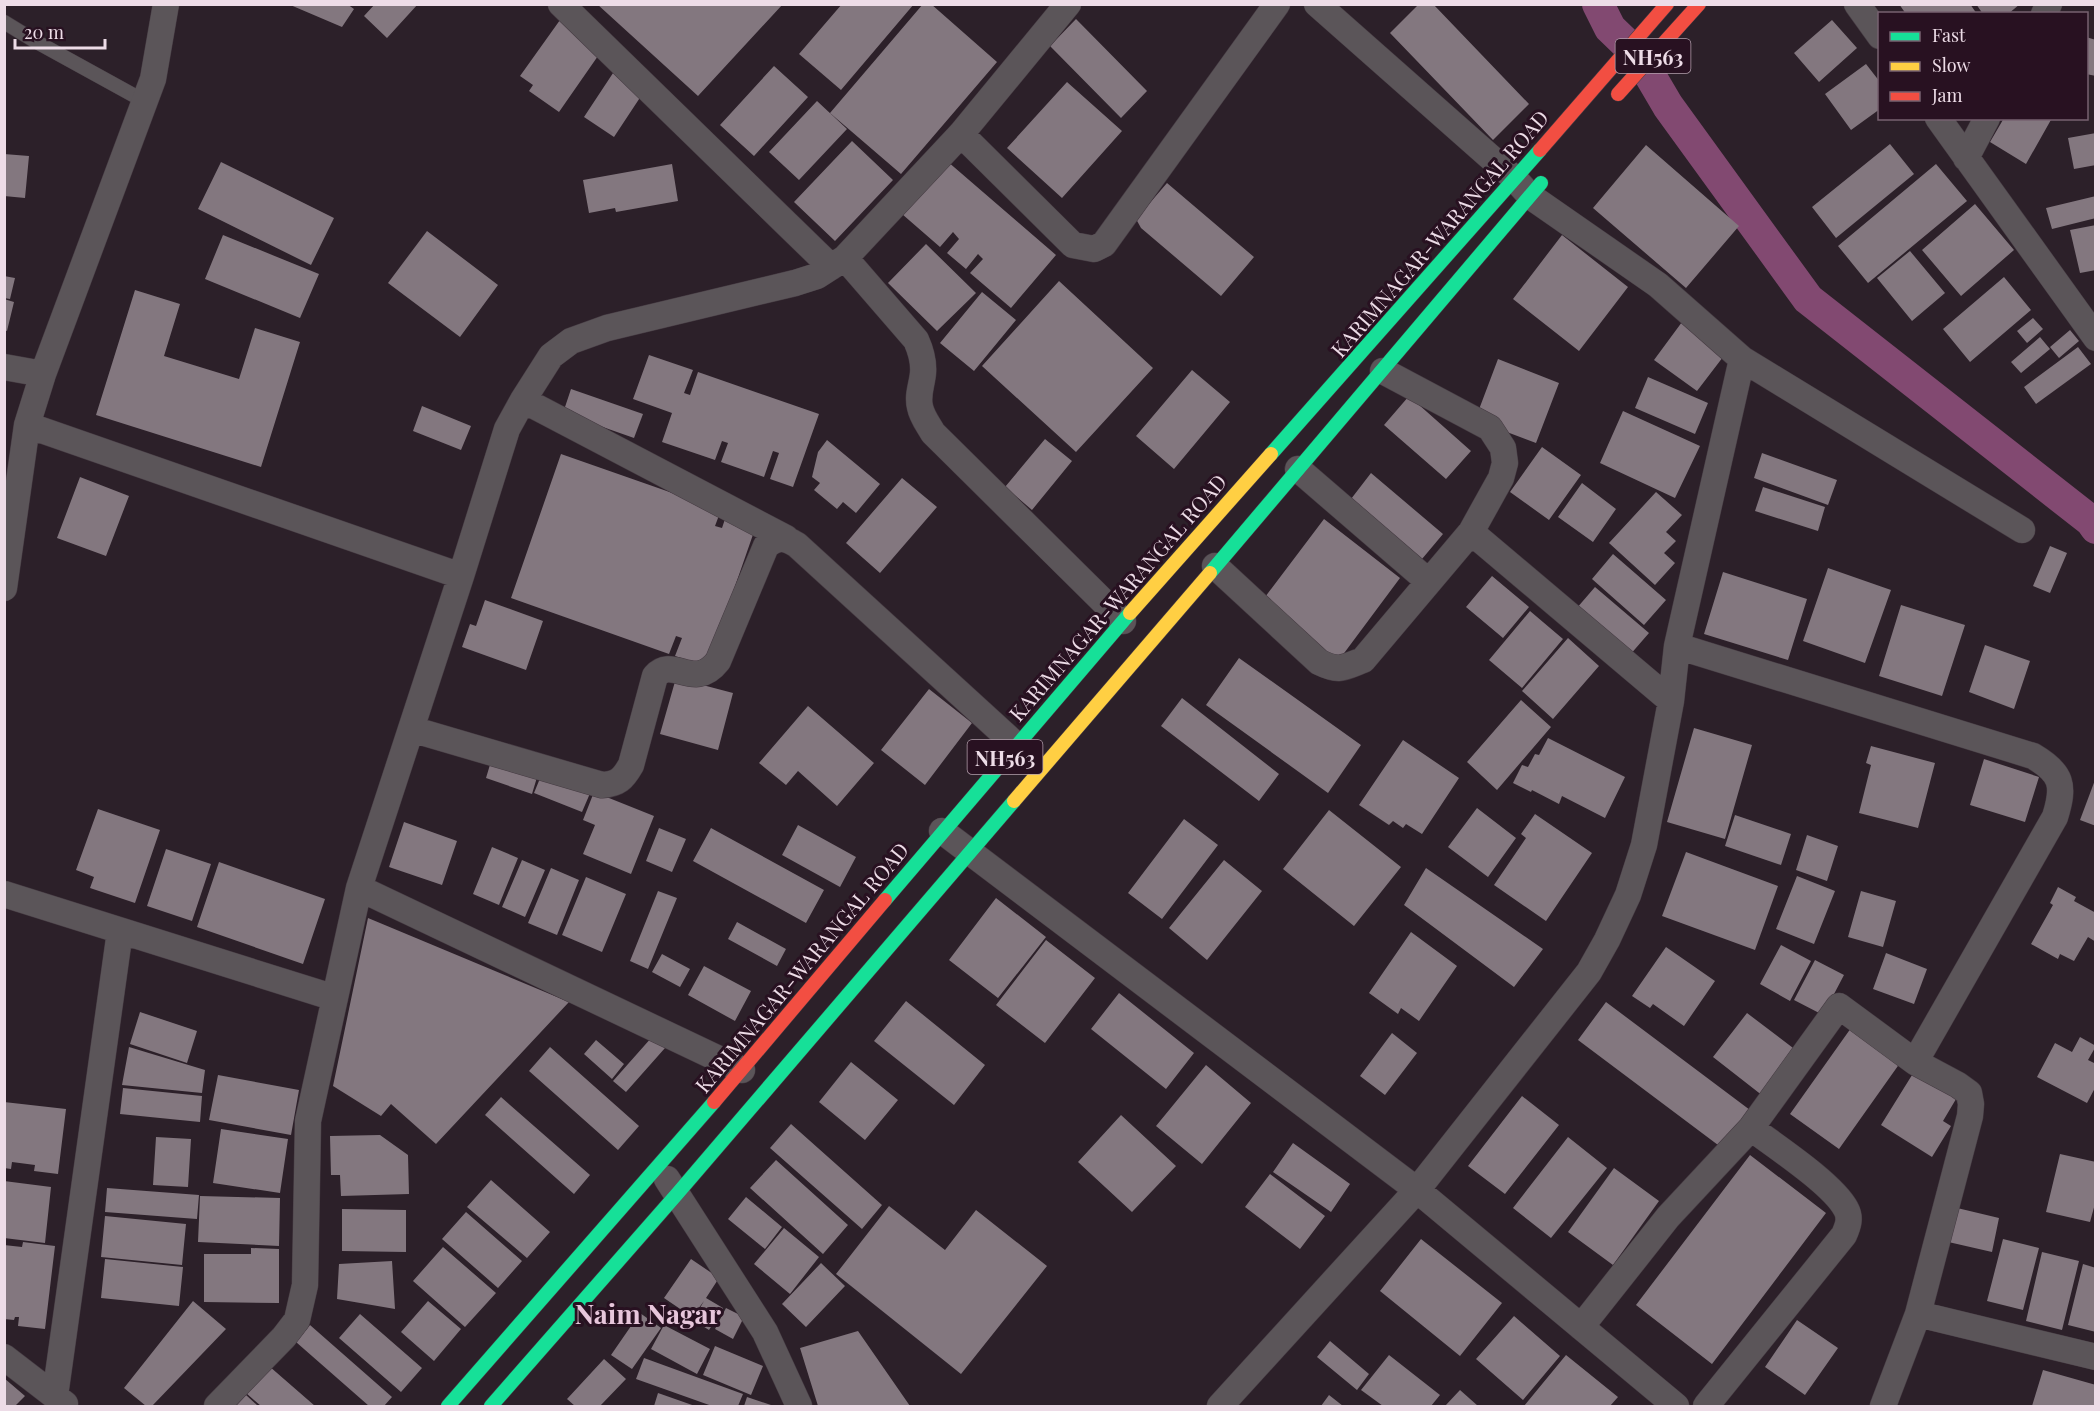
<svg xmlns="http://www.w3.org/2000/svg" width="2100" height="1411" font-family="'Playfair Display',serif">
  <style>
    .lines { fill: none; stroke-linecap: round; stroke-linejoin: round }
    .canal { stroke: #824971; stroke-width: 32 }
    .building { fill: #83777f }
    .lane-casing { stroke: #463b43; stroke-width: 15 }
    .street-casing { stroke: #463b43; stroke-width: 27 }
    .fast-casing { stroke: #463b43; stroke-width: 15 }
    .slow-casing { stroke: #463b43; stroke-width: 15 }
    .jam-casing { stroke: #463b43; stroke-width: 15 }
    .lane { stroke: #5b5559; stroke-width: 14 }
    .street { stroke: #5b5559; stroke-width: 26 }
    .fast { stroke: #16e098; stroke-width: 14 }
    .slow { stroke: #ffcf43; stroke-width: 14 }
    .jam { stroke: #f24e42; stroke-width: 14 }
    .labels { text-anchor: middle; dominant-baseline: central; stroke-width: 6; stroke-linejoin: round; paint-order: stroke }
    .shield { fill: #281121; stroke: #b29fac; stroke-width: 1.5 }
    .shield-label { font-size: 20px; font-weight: bold; fill: #eddce7 }
    .street-label { font-size: 21px; fill: #eddce7; stroke: #281121 }
    .district-label { font-size: 27px; font-weight: bold; fill: #e7c6db; stroke: #281121 }
  </style>
  <rect width="100%" height="100%" fill="#2c2029"/>
  <g class="lines">
    <!-- canal -->
    <path class="canal" d="M1598,4L1610,28L1638,55L1668,106L1808,299L2091,521L2096,528"/>
  </g>
  <!-- building -->
  <path class="building" d="M288,4H347L354,9L342,27Z
    M375,4H418L387,38L364,16Z
    M597,4H783L698,96Z
    M842,4H914L841,90L799,54Z
    M923,4H931L997,62L901,174L830,113Z
    M1419,4H1433L1529,104L1493,140L1390,33Z
    M1899,4H1970L1977,14H1906Z
    M1976,4H2020L2008,14H1983Z
    M565,13L607,43L559,112L529,91L533,85L520,76Z
    M1076,19L1147,91L1121,118L1050,46Z
    M1832,20L1857,48L1819,82L1794,53Z
    M2086,37L2096,40V76L2086,74Z
    M1866,64L1880,82V109L1851,130L1825,94Z
    M774,66L808,97L754,156L720,125Z
    M617,67L647,87L614,137L584,117Z
    M1067,82L1122,131L1062,198L1007,148Z
    M817,101L847,129L799,180L769,152Z
    M2004,118H2052L2026,164L1990,142Z
    M2096,133V165L2074,169L2068,138Z
    M852,141L893,180L835,241L794,202Z
    M1890,144L1914,174L1836,238L1812,207Z
    M1646,145L1739,226L1686,288L1593,208Z
    M4,154L29,156L25,198L4,196Z
    M947,161L1056,255L1011,308L970,273L983,259L978,254L966,269L947,253L959,239L953,232L940,247L902,214Z
    M221,162L334,218L311,265L198,209Z
    M672,164L678,201L616,212L615,208L589,213L583,180Z
    M1936,164L1967,201L1868,283L1838,246Z
    M1167,183L1254,257L1221,296L1141,228L1136,219Z
    M2096,196V218L2052,229L2046,208Z
    M1975,204L2014,250L1961,296L1922,250Z
    M2096,225V270L2080,273L2070,230Z
    M427,231L498,285L460,337L388,283Z
    M223,235L319,274L300,318L205,279Z
    M1562,235L1628,287L1579,351L1513,299Z
    M926,244L976,293L937,331L888,283Z
    M1910,251L1945,293L1912,321L1877,278Z
    M4,276L15,278L10,299L4,298Z
    M2004,277L2031,310L1970,362L1943,329Z
    M1059,281L1153,368L1076,452L982,366Z
    M135,290L180,304L164,356L239,379L255,328L300,342L261,467L96,415Z
    M982,292L1016,320L974,371L940,343Z
    M4,299L14,302L7,331L4,330Z
    M2033,318L2043,329L2027,343L2017,331Z
    M1682,322L1705,340L1704,342L1723,357L1697,391L1654,360Z
    M2070,330L2079,341L2059,358L2050,347Z
    M2040,337L2050,349L2021,373L2011,362Z
    M2078,347L2091,364L2036,404L2024,387Z
    M649,355L693,370L684,393L690,395L698,372L819,414L793,487L770,479L779,453L773,451L764,477L721,462L728,443L722,441L715,460L662,442L672,413L633,399Z
    M1498,359L1559,383L1536,443L1475,420Z
    M1192,370L1230,402L1174,469L1136,436Z
    M1648,377L1708,403L1695,434L1635,408Z
    M571,389L643,414L634,438L563,413Z
    M1409,396L1471,451L1446,479L1384,425Z
    M422,406L471,426L461,450L413,431Z
    M1623,411L1700,446L1675,498L1600,463Z
    M1045,439L1072,461L1032,510L1005,487Z
    M827,440L880,484L856,513L843,502L837,509L814,490L820,483L812,477L818,452Z
    M1542,447L1581,475L1549,520L1510,492Z
    M1762,453L1837,480L1828,505L1754,478Z
    M561,454L721,510L715,526L722,528L727,513L757,523L707,667L675,656L682,638L676,636L669,654L511,598Z
    M1371,473L1443,534L1422,559L1351,499Z
    M80,477L129,496L106,556L57,538Z
    M902,478L937,507L880,573L846,543Z
    M1582,483L1616,509L1593,542L1558,517Z
    M1763,487L1825,507L1818,531L1755,511Z
    M1656,492L1682,515L1666,532L1676,541L1664,553L1675,563L1655,585L1609,543Z
    M1324,519L1400,578L1336,664L1259,605Z
    M2050,546L2067,553L2050,593L2033,586Z
    M1613,554L1666,600L1644,625L1592,579Z
    M1828,568L1891,590L1865,663L1803,641Z
    M1723,572L1807,599L1788,660L1704,634Z
    M1492,576L1529,607L1503,638L1466,607Z
    M1595,587L1649,633L1629,656L1576,609Z
    M485,600L543,621L526,670L462,647L470,624L476,626Z
    M1901,605L1965,625L1942,696L1879,676Z
    M1530,611L1563,639L1522,688L1489,660Z
    M1568,638L1599,666L1553,719L1522,691Z
    M1985,645L2030,661L2014,709L1969,692Z
    M1239,658L1361,745L1328,793L1206,705Z
    M676,678L733,693L718,750L660,734Z
    M929,689L972,723L925,785L881,750Z
    M1182,698L1279,774L1259,801L1161,726Z
    M1521,700L1551,727L1497,790L1467,762Z
    M808,706L874,763L837,806L798,771L786,785L759,763Z
    M1694,728L1752,745L1725,839L1667,822Z
    M1548,738L1625,777L1605,818L1562,796L1559,804L1532,790L1531,792L1513,783L1522,765L1528,767L1535,754L1539,755Z
    M1403,740L1459,778L1422,834L1406,824L1403,828L1393,821L1389,825L1359,805Z
    M1871,746L1935,763L1918,828L1859,813L1871,765L1866,763Z
    M492,758L538,774L532,794L486,778Z
    M1984,759L2039,777L2025,822L1970,805Z
    M543,771L591,791L582,812L534,793Z
    M2095,780H2096V826L2080,820Z
    M594,792L654,816L631,874L583,854L595,825L583,820Z
    M1477,808L1516,838L1488,877L1448,847Z
    M98,809L160,830L135,903L90,888L94,877L76,870Z
    M1329,810L1401,867L1354,926L1283,869Z
    M1535,814L1592,853L1546,921L1494,885L1526,838L1521,834Z
    M1735,815L1791,834L1781,865L1725,846Z
    M1184,819L1218,845L1162,919L1128,893Z
    M404,822L457,841L442,885L389,867Z
    M798,825L856,857L840,887L782,855Z
    M659,828L686,839L672,872L646,861Z
    M711,828L824,890L806,923L693,861Z
    M1807,835L1838,846L1827,881L1796,870Z
    M492,847L518,858L499,905L473,894Z
    M166,849L211,864L192,921L147,906Z
    M1686,852L1778,886L1755,950L1662,916Z
    M522,860L545,870L525,917L502,907Z
    M1224,860L1262,891L1207,960L1169,928Z
    M219,862L325,899L303,964L197,927Z
    M551,868L579,880L557,935L528,923Z
    M1426,868L1543,949L1514,987L1404,905Z
    M1797,876L1835,891L1814,944L1776,929Z
    M586,877L626,894L602,952L562,935Z
    M2058,887L2076,897L2074,901L2096,913V942L2088,937L2074,961L2060,954L2058,959L2031,944L2053,905L2050,903Z
    M658,891L677,898L648,969L630,961Z
    M1861,891L1896,901L1883,947L1848,937Z
    M996,898L1046,937L998,998L949,960Z
    M368,918L569,1002L436,1144L391,1104L381,1116L333,1086Z
    M737,922L786,949L777,966L728,939Z
    M1411,932L1457,966L1419,1021L1401,1008L1398,1014L1369,993Z
    M1046,940L1095,978L1045,1043L996,1005Z
    M1781,945L1811,961L1790,1001L1760,984Z
    M1666,947L1715,981L1684,1026L1653,1004L1650,1008L1632,996Z
    M1886,953L1927,969L1914,1004L1873,989Z
    M662,954L690,969L680,987L652,972Z
    M1815,960L1844,975L1823,1015L1794,1000Z
    M704,966L751,991L735,1021L688,995Z
    M1119,993L1194,1053L1166,1089L1091,1029Z
    M906,1001L985,1065L954,1105L874,1041Z
    M1606,1002L1750,1110L1722,1148L1578,1040Z
    M140,1012L197,1031L187,1063L130,1044Z
    M1747,1013L1797,1051L1763,1096L1713,1057Z
    M1851,1028L1900,1063L1839,1149L1790,1114Z
    M1392,1033L1417,1053L1385,1095L1360,1076Z
    M652,1037L665,1048L626,1092L613,1081Z
    M2080,1037L2096,1046L2088,1060L2096,1064V1086L2087,1103L2037,1077L2055,1043L2072,1052Z
    M596,1040L624,1064L612,1079L584,1054Z
    M129,1047L205,1070L202,1093L122,1085Z
    M550,1047L639,1126L618,1150L529,1071Z
    M851,1062L898,1100L865,1140L819,1102Z
    M1206,1065L1251,1103L1202,1164L1156,1126Z
    M1917,1067L1959,1094L1943,1121L1951,1126L1932,1157L1881,1125Z
    M218,1075L299,1090L291,1135L209,1120Z
    M123,1088L202,1096L200,1122L120,1114Z
    M1522,1096L1559,1125L1505,1194L1468,1166Z
    M501,1097L590,1175L574,1194L485,1115Z
    M4,1102L66,1109L58,1174L34,1171L35,1165L12,1162L11,1169L4,1168Z
    M1121,1115L1176,1166L1132,1212L1078,1162Z
    M791,1124L882,1205L862,1229L770,1148Z
    M221,1129L288,1139L280,1193L213,1183Z
    M380,1135L408,1155L409,1194L341,1196L340,1175H331L330,1136Z
    M156,1137L191,1139L188,1187L153,1185Z
    M1568,1137L1607,1168L1551,1238L1513,1208Z
    M1293,1143L1350,1184L1331,1212L1273,1172Z
    M2060,1154L2096,1162V1200L2090,1222L2046,1212Z
    M1750,1155L1826,1213L1712,1364L1636,1305Z
    M776,1160L848,1225L823,1254L750,1188Z
    M1614,1168L1659,1201L1613,1265L1568,1232Z
    M1270,1174L1325,1216L1300,1249L1245,1207Z
    M491,1180L550,1232L527,1258L467,1207Z
    M4,1181L51,1187L45,1243L4,1238Z
    M107,1188L199,1195L197,1219L105,1212Z
    M200,1196L280,1198L279,1246L198,1242Z
    M746,1197L782,1227L765,1249L728,1219Z
    M889,1206L945,1250L976,1210L1047,1266L961,1374L836,1274Z
    M1953,1207L1999,1218L1992,1252L1944,1241Z
    M342,1209L406,1210V1252L342,1251Z
    M466,1212L522,1261L498,1288L442,1239Z
    M105,1216L186,1224L182,1265L101,1257Z
    M784,1228L819,1257L790,1294L754,1264Z
    M1421,1239L1502,1303L1460,1356L1380,1291Z
    M2003,1239L2039,1248L2023,1310L1987,1301Z
    M23,1242L55,1246L45,1329L18,1326L19,1317H15L14,1320L4,1319V1245L22,1247Z
    M443,1247L496,1293L465,1327L413,1281Z
    M251,1248L279,1249V1303L204,1302V1254H251Z
    M2042,1252L2079,1261L2062,1330L2026,1321Z
    M105,1259L183,1267L179,1306L101,1298Z
    M691,1259L719,1278L706,1298L723,1308L709,1330L693,1320L704,1301L692,1317L664,1298Z
    M392,1261L395,1309L337,1299L339,1264Z
    M821,1263L845,1286L806,1327L782,1304Z
    M2083,1264L2096,1268V1332L2068,1325Z
    M193,1301L226,1329L152,1406H146L124,1388Z
    M428,1301L461,1329L434,1361L401,1332Z
    M726,1308L744,1317L733,1339L715,1329Z
    M640,1313L661,1328L632,1369L611,1355Z
    M360,1314L422,1368L401,1392L339,1338Z
    M1514,1316L1560,1356L1523,1400L1476,1359Z
    M1797,1320L1838,1348L1805,1395L1765,1367Z
    M310,1325L392,1397L384,1406H369L296,1342Z
    M664,1325L710,1349L697,1374L651,1349Z
    M858,1331L910,1406H818L800,1348Z
    M1330,1341L1369,1374L1357,1390L1317,1357Z
    M715,1346L763,1366L751,1395L703,1375Z
    M1389,1355L1440,1395L1431,1406H1383L1361,1390Z
    M1566,1355L1618,1397L1610,1406H1524Z
    M644,1358L743,1394L738,1406H712L636,1379Z
    M604,1359L626,1379L600,1406H575L567,1399Z
    M269,1366L315,1406H261L246,1393Z
    M2043,1370L2096,1385V1406H2032Z
    M4,1378L25,1396L15,1406H4Z
    M1460,1390L1478,1406H1445Z
    M658,1393L695,1406H654Z
    M246,1395L258,1406H236Z
    M1329,1395L1343,1406H1321Z
    M747,1397L774,1406H744Z"/>
  <g class="lines">
    <!-- lane casing -->
    <g class="lane-casing">
      <path id="lane" d="M4,22L35,41L144,101"/>
    </g>
    <!-- street casing -->
    <g class="street-casing">
      <path id="street" d="M561,4L831,267
        M1317,4L1515,179L1530,196L1658,285L1742,359L2022,530
        M1857,4L1880,36
        M2044,14L2049,4
        M1938,118L2096,338
        M961,134L1073,245L1094,249L1104,244L1277,4
        M1966,158L1987,118
        M845,258L916,340C921,351 924,361 923,373C922,385 917,395 920,407C922,417 928,424 933,433L1123,621
        M4,367L43,374
        M523,400L786,538
        M27,425L461,576
        M1298,469L1429,582
        M1471,532L1671,701
        M1215,566L1319,662C1339,672 1343,668 1363,660L1471,532L1501,478L1505,463L1503,448L1490,428L1383,371
        M4,588L27,425L43,374L153,79L166,4
        M1677,646L2033,756C2062,773 2065,785 2055,817L1915,1062
        M411,729L602,785C618,784 623,779 631,765L655,676C673,655 694,692 718,661L766,546C778,537 784,537 797,545L1016,745
        M942,831L1417,1190L1676,1406
        M359,888L742,1070
        M4,894L335,998
        M667,1179L765,1332L799,1406
        M1918,1314L2096,1357
        M1581,1327L1668,1217L1751,1128L1839,1006L1915,1062L1958,1085L1969,1093L1971,1104L1970,1116L1918,1314L1883,1406
        M4,1357L65,1404
        M55,1396L120,931
        M217,1406L284,1337L297,1320L305,1285L308,1121L359,888L461,576L507,429L523,400L551,356L571,341L607,328L795,283L817,276L845,258L961,134L1068,4
        M1220,1406L1417,1190L1589,972L1607,940L1628,895L1644,845L1671,701L1677,646L1742,359
        M1706,1406L1844,1235C1848,1226 1851,1218 1846,1209C1833,1184 1775,1146 1751,1128"/>
    </g>
    <!-- fast casing -->
    <g class="fast-casing">
      <path id="fast" d="M1271,454L1540,150
        M1210,573L1541,183
        M885,900L1130,613
        M448,1406L714,1102
        M491,1406L677,1194L1014,801"/>
    </g>
    <!-- slow casing -->
    <g class="slow-casing">
      <path id="slow" d="M1130,613L1271,454
        M1014,801L1210,573"/>
    </g>
    <!-- jam casing -->
    <g class="jam-casing">
      <path id="jam" d="M1618,94L1699,4
        M1540,150L1667,4
        M714,1102L885,900"/>
    </g>
    <!-- lane -->
    <use href="#lane" class="lane"/>
    <!-- street -->
    <use href="#street" class="street"/>
    <!-- fast -->
    <use href="#fast" class="fast"/>
    <!-- slow -->
    <use href="#slow" class="slow"/>
    <!-- jam -->
    <use href="#jam" class="jam"/>
  </g>
  <g class="labels">
    <!-- shield labels -->
    <g class="shield">
      <rect x="1615.5" y="39" width="75" height="34" rx="4.5"/>
      <rect x="967.5" y="740" width="75" height="34" rx="4.5"/>
    </g>
    <g class="shield-label">
      <text x="1653" y="56">NH563</text>
      <text x="1005" y="757">NH563</text>
    </g>
    <!-- street labels -->
    <g class="street-label">
      <text transform="translate(1439 233) rotate(-49)">KARIMNAGAR-WARANGAL ROAD</text>
      <text transform="translate(1117 597) rotate(-49)">KARIMNAGAR-WARANGAL ROAD</text>
      <text transform="translate(801 967) rotate(-50)">KARIMNAGAR-WARANGAL ROAD</text>
    </g>
    <!-- district labels -->
    <g class="district-label">
      <text x="648" y="1313">Naim Nagar</text>
    </g>
  </g>
  <!-- border -->
  <rect width="2100" height="1411" fill="none" stroke="#eddce7" stroke-width="12"/>
  <!-- legend -->
  <rect x="1878" y="12" width="210" height="108" fill="#281121" stroke="#776270" stroke-width="1.5"/>
  <rect x="1890" y="32" width="30" height="9" fill="#16e098" stroke="#776270" stroke-width="1.5"/>
  <text x="1932" y="42" font-size="18" fill="#eddce7">Fast</text>
  <rect x="1890" y="62" width="30" height="9" fill="#ffcf43" stroke="#776270" stroke-width="1.5"/>
  <text x="1932" y="72" font-size="18" fill="#eddce7">Slow</text>
  <rect x="1890" y="92" width="30" height="9" fill="#f24e42" stroke="#776270" stroke-width="1.5"/>
  <text x="1932" y="102" font-size="18" fill="#eddce7">Jam</text>
  <!-- scale -->
  <path d="M15 39v9h90v-9" fill="none" stroke="#eddce7" stroke-width="3"/>
  <text x="24" y="39" font-size="18" fill="#eddce7" stroke="#281121" stroke-width="4.5" paint-order="stroke">20 m</text>
</svg>
